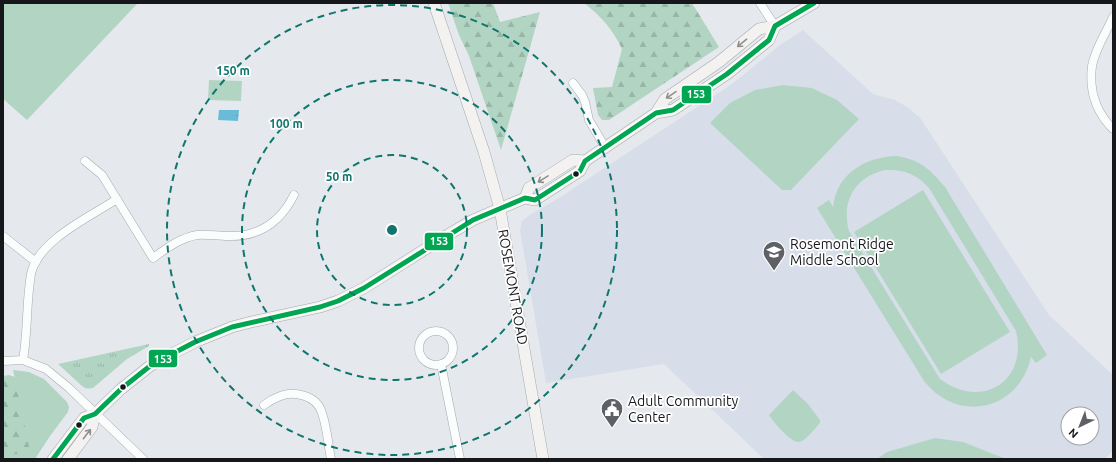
<svg xmlns="http://www.w3.org/2000/svg" width="1116" height="462" font-family="Ubuntu,sans-serif">
  <style>
    .built { fill: #d7dee9; fill-rule: evenodd }
    .grass { fill: url(#grass-tufts) }
    .forest { fill: url(#forest-firs) }
    .park { fill: #b2d5c3; fill-rule: evenodd }
    .water { fill: url(#water-ripples) }
    .lines { fill: none; stroke-linecap: round; stroke-linejoin: round }
    .street-casing { stroke: #a6a9ad; stroke-width: 9 }
    .secondary-casing { stroke: #a6a9ad; stroke-width: 12 }
    .street { stroke: #fbfcfc; stroke-width: 8 }
    .secondary { stroke: #f4f2f0; stroke-width: 11 }
    .bus-1-casing { stroke: #fff; stroke-width: 8 }
    .bus-1 { stroke: #00a651; stroke-width: 5 }
    .oneway { stroke: #908f90 }
    .ring { fill: none; stroke: #0f766e; stroke-width: 2; stroke-dasharray: 7 5 }
    .bus-dot { fill: #15171b; stroke: #fff; stroke-width: 1.5 }
    .labels { text-anchor: middle; dominant-baseline: central; stroke-width: 3.5; stroke-linejoin: round; paint-order: stroke }
    .poi-label { font-size: 14px; fill: #15171b; stroke: #fff; text-anchor: start }
    .street-label { font-size: 14px; fill: #15171b; stroke: #fff }
    .centre { fill: #0f766e; stroke: #fff; stroke-width: 2 }
    .ring-label { font-size: 12px; text-anchor: middle; font-weight: bold; fill: #0f766e; stroke: #fff; stroke-width: 3.5; stroke-linejoin: round; paint-order: stroke }
    .line-badge { stroke: #fff; stroke-width: 1.5 }
    .badge-label { font-size: 11px; text-anchor: middle; font-weight: bold; fill: #fff }
  </style>
  <defs>
    <pattern id="grass-tufts" width="24" height="20" patternUnits="userSpaceOnUse"><rect width="24" height="20" fill="#b2d5c3"/><path d="M3 7l-1-3M5 7V3M7 7l1-3M15 17l-1-3M17 17v-4M19 17l1-3" fill="none" stroke="#98b6a7"/></pattern>
    <pattern id="forest-firs" width="22" height="20" patternUnits="userSpaceOnUse"><rect width="22" height="20" fill="#b2d5c3"/><path d="M5 1l3.5 6h-7zM16 11l3.5 6h-7z" fill="#98b6a7"/></pattern>
    <pattern id="water-ripples" width="26" height="14" patternUnits="userSpaceOnUse"><rect width="26" height="14" fill="#6abbd8"/><path d="M2 4q2-2 4 0t4 0M15 11q2-2 4 0t4 0" fill="none" stroke="#5ba0b9"/></pattern>
  </defs>
  <rect width="100%" height="100%" fill="#e5e9ee"/>
  <!-- built -->
  <path class="built" d="M803,30L873,94L895,100L909,108L921,119L1049,315L1113,375V450L1105,459H764L664,364L546,383L520,230L522,221L528,216L559,198L732,84L780,45ZM1068,414H1092V438H1068Z"/>
  <!-- grass -->
  <path class="grass" d="M149,344V346L127,359L93,388C88,389 86,389 82,386L58,364Z"/>
  <!-- forest -->
  <path class="forest" d="M448,3H493L500,22L540,12L501,150L469,56L459,35Z
    M584,3H692L719,47L609,120H602L598,115L593,88L612,87L622,49C612,29 602,17 584,3Z
    M9,375L17,378L34,459H3V376Z"/>
  <!-- park -->
  <path class="park" d="M3,3H138L27,120L3,99Z
    M209,80L242,81L241,101L208,100Z
    M783,85L812,88L837,100L859,119L791,190H782L710,123L730,103L755,90Z
    M897,156C920,160 930,169 945,187L1047,355L1036,363L1031,357C1019,411 958,424 924,381L817,208L829,200L833,207C837,173 865,157 897,156ZM885,170C903,169 917,174 929,188L1016,331C1028,382 981,410 940,379L849,231C841,201 855,177 885,170Z
    M923,190L1010,332L941,374L854,232Z
    M13,370L29,372L44,379L67,402L69,407L68,412L50,436L35,459H3V457L30,451Z
    M793,390L808,404L820,420V423C816,427 805,442 799,442C791,443 773,422 769,415Z
    M935,438L963,442L1006,459H877L887,452Z"/>
  <!-- water -->
  <path class="water" d="M219,110H239L238,121L218,120Z"/>
  <g class="lines">
    <!-- street casing -->
    <g class="street-casing">
      <path id="street" d="M760,3L775,26
        M1113,17C1106,33 1095,49 1092,66C1089,90 1096,112 1113,129
        M573,83L582,95L585,102L589,120L605,147
        M85,161L102,175L153,258C167,248 180,238 197,235C207,234 217,236 228,236C259,237 280,223 294,195
        M3,236L36,262
        M419 348a17 17 0 1 1 34 0a17 17 0 1 1-34 0Z
        M23,360C28,332 26,303 31,274C38,240 90,217 117,199
        M3,361L23,360L46,369L69,388L143,459
        M441,364L460,459
        M264,405C268,402 273,399 278,397C293,390 317,395 322,413C327,427 328,444 331,459"/>
    </g>
    <!-- secondary casing -->
    <g class="secondary-casing">
      <path id="secondary" d="M434,3L484,152L500,209L543,459
        M656,113L665,99L719,62L759,29L775,26L814,3
        M525,198L529,188L573,160L585,161
        M53,459L84,418L95,414L121,389L150,366L170,355L195,342L232,327L251,322L320,307L338,301L364,288L446,236L473,220L525,198L535,200L580,171L585,161L656,113L673,110L727,74L769,40L775,26
        M68,459L92,427L95,414"/>
    </g>
    <!-- street -->
    <use href="#street" class="street"/>
    <!-- secondary -->
    <use href="#secondary" class="secondary"/>
    <!-- bus-1 casing -->
    <g class="bus-1-casing">
      <path id="bus-1" d="M53,459L84,418L95,414L121,389L150,366L170,355L195,342L232,327L320,307L338,301L364,288L473,220L525,198L535,200L580,171L585,161L656,113L673,110L727,74L769,40L775,26L814,3"/>
    </g>
    <!-- bus-1 -->
    <use href="#bus-1" class="bus-1"/>
  </g>
  <!-- one-way arrows -->
  <defs><path id="oneway-shaft" d="M-6 0H5M1.5-3L5.5 0L1.5 3" fill="none" stroke-width="1.6" stroke-linecap="round" stroke-linejoin="round"/></defs>
  <g class="oneway">
    <use href="#oneway-shaft" transform="translate(742 43) rotate(141)"/>
    <use href="#oneway-shaft" transform="translate(671 95) rotate(146)"/>
    <use href="#oneway-shaft" transform="translate(543 179) rotate(148)"/>
    <use href="#oneway-shaft" transform="translate(87 434) rotate(-52)"/>
  </g>
  <!-- distance rings -->
  <g class="ring">
    <circle cx="392" cy="230" r="75"/>
    <circle cx="392" cy="230" r="150"/>
    <circle cx="392" cy="230" r="225"/>
  </g>
  <!-- icons -->
  <defs>
    <g id="school-pin" transform="scale(1.15)"><path d="M0 17L-7.5 6A9.5 9.5 0 1 1 7.5 6Z" fill="#5e6065" stroke="#fff"/><path d="M0-5L7-2L0 1L-7-2ZM-4 1L0 2.5L4 1V4Q0 6-4 4Z" fill="#fff"/></g>
    <g id="civic-pin" transform="scale(1.15)"><path d="M0 17L-7.5 6A9.5 9.5 0 1 1 7.5 6Z" fill="#5e6065" stroke="#fff"/><path d="M-.6-6.5H3V-4.5H.6V-3L4-1V1h2V6H-6V1h2V-1L-.6-3ZM-1.2 2.5V6h2.4V2.5Z" fill="#fff"/></g>
  </defs>
  <g fill-rule="evenodd">
    <use href="#school-pin" x="774" y="252"/>
    <use href="#civic-pin" x="612" y="409"/>
  </g>
  <!-- markers -->
  <g class="bus-dot">
    <circle cx="576" cy="174" r="3.5"/>
    <circle cx="123" cy="387" r="3.5"/>
    <circle cx="79" cy="425" r="3.5"/>
  </g>
  <g class="labels">
    <!-- poi labels -->
    <g class="poi-label">
      <text x="790" y="244">Rosemont Ridge<tspan x="790" dy="16">Middle School</tspan></text>
      <text x="628" y="401">Adult Community<tspan x="628" dy="16">Center</tspan></text>
    </g>
    <!-- street labels -->
    <g class="street-label">
      <text transform="translate(513 287) rotate(80)">ROSEMONT ROAD</text>
    </g>
  </g>
  <circle cx="392" cy="230" r="6" class="centre"/>
  <g class="ring-label">
    <text x="233" y="75">150 m</text>
    <text x="286" y="128">100 m</text>
    <text x="339" y="181">50 m</text>
  </g>
  <g class="line-badge">
    <rect x="681" y="85" width="31" height="19" rx="4" fill="#00a651"/>
    <rect x="424" y="232" width="30" height="19" rx="4" fill="#00a651"/>
    <rect x="148" y="349" width="30" height="19" rx="4" fill="#00a651"/>
  </g>
  <g class="badge-label">
    <text x="696" y="98">153</text>
    <text x="439" y="245">153</text>
    <text x="163" y="363">153</text>
  </g>
  <!-- border -->
  <rect width="1116" height="462" fill="none" stroke="#15171b" stroke-width="8"/>
  <!-- north arrow -->
  <g transform="translate(1080 426) rotate(223)"><circle r="19" fill="#ffffff" stroke="#a1a2a4"/>
  <path d="M0-3L7 15L0 10L-7 15Z" fill="#5e6065"/>
  <text y="-6" font-size="11" font-weight="bold" text-anchor="middle" fill="#15171b">N</text>
  </g>
</svg>
